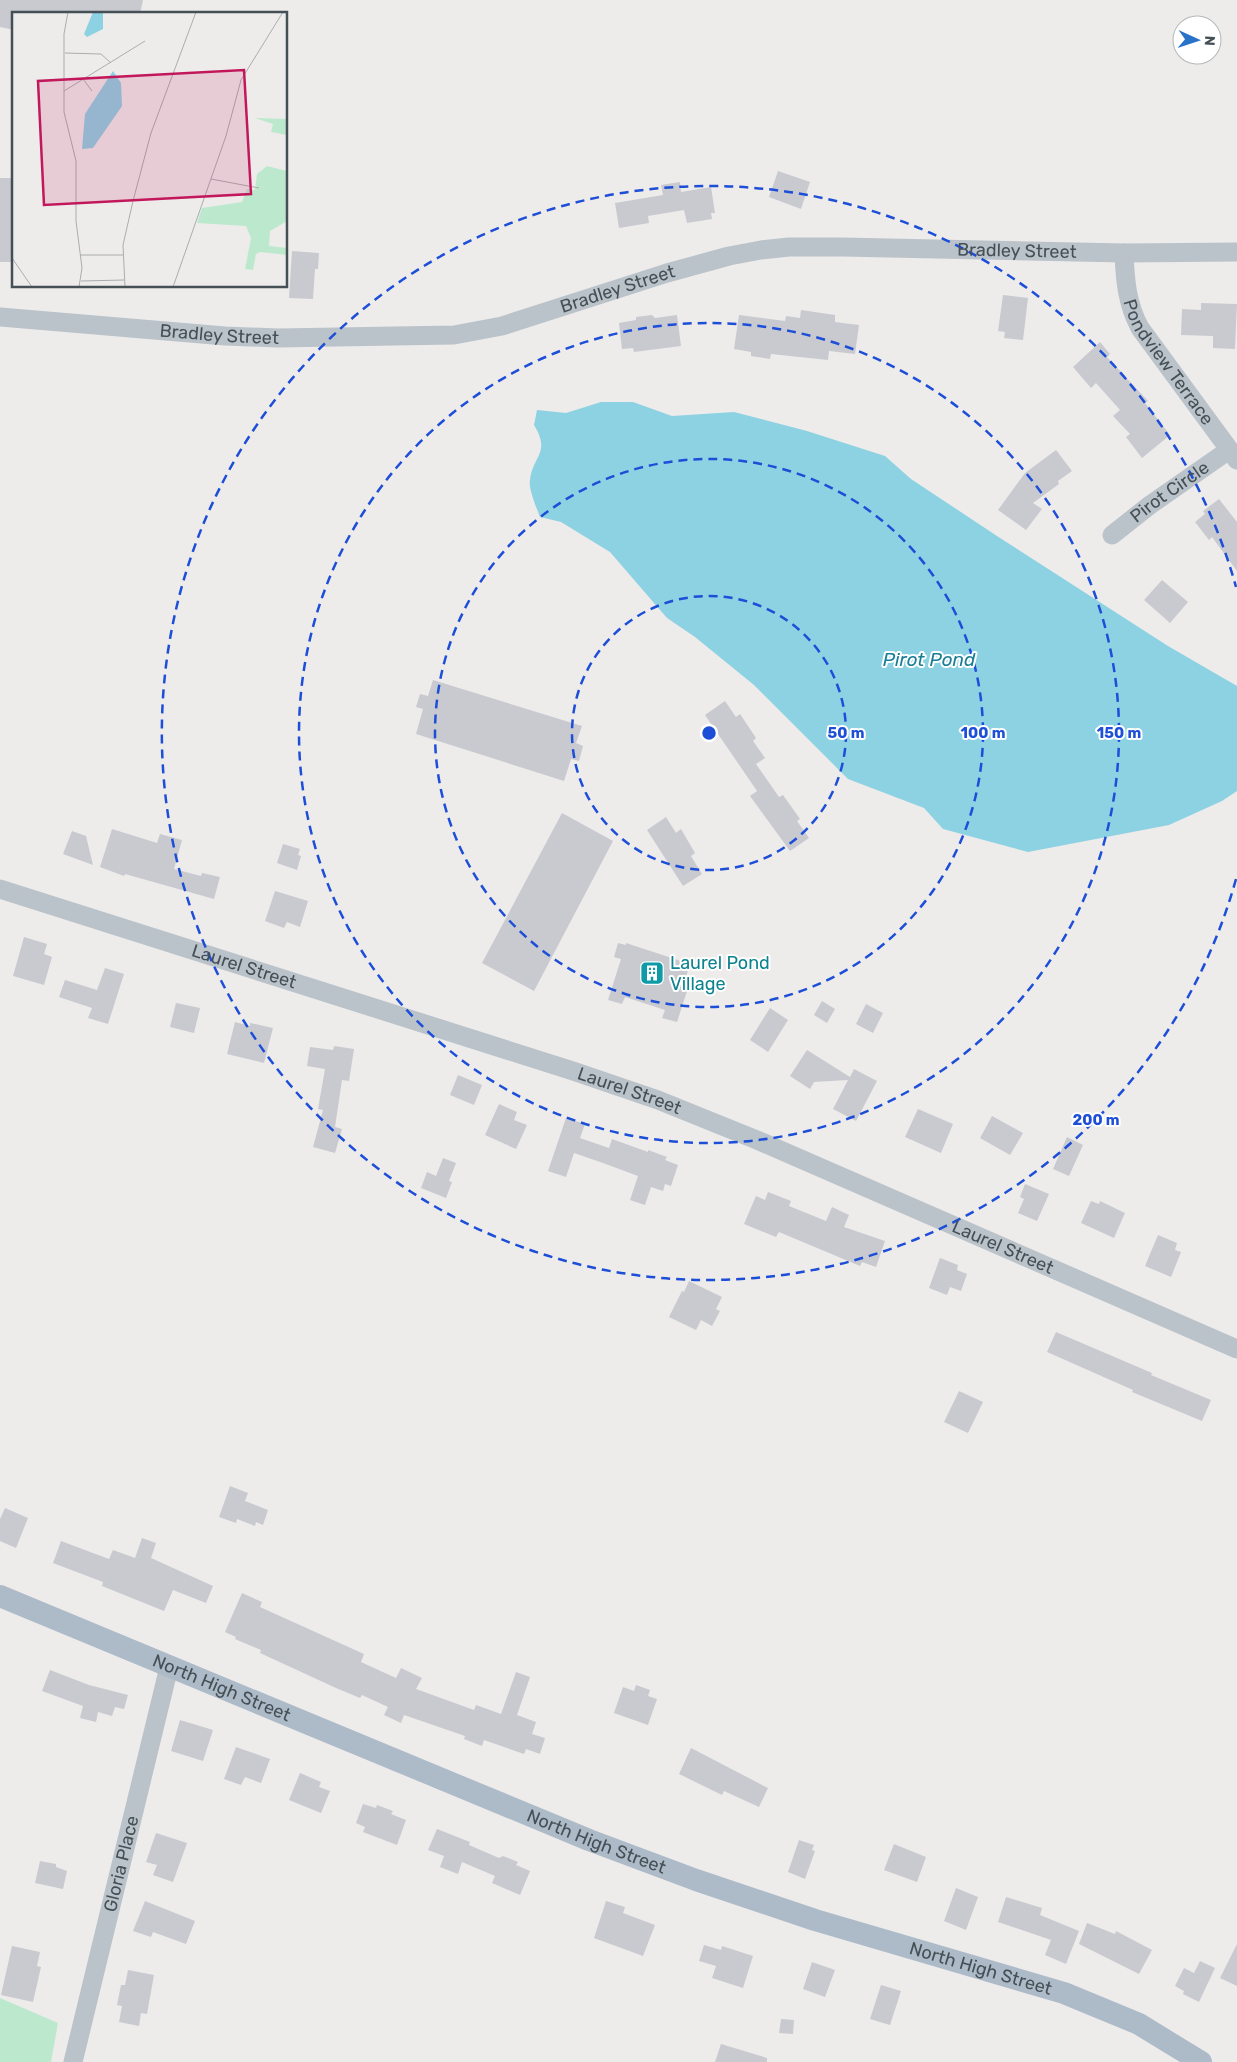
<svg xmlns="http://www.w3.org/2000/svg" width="1237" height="2062" font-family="Rubik,sans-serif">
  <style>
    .green { fill: #bce9cd }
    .water { fill: #8dd2e2 }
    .building { fill: #c8cad0 }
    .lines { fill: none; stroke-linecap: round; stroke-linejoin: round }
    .minor { stroke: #bac3c9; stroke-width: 19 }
    .major { stroke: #adbbc8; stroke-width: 22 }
    .ring { fill: none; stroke: #1d4ed8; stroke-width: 2.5; stroke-dasharray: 9 6 }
    .labels { text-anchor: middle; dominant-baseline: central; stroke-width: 4; stroke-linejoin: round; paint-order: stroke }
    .street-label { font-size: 18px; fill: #454f56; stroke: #fff }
    .culture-label { font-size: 18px; fill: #0d838f; stroke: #fff; text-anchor: start }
    .water-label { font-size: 19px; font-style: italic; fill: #197e96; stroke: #fff }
    .inset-road { fill: none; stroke: #aaadaf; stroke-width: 1 }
    .view { fill: #c2185b; fill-opacity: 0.15; stroke: #c2185b; stroke-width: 2.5 }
    .inset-edge { fill: none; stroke: #454f56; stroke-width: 2.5 }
    .centre { fill: #1d4ed8; stroke: #fff; stroke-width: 2.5 }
    .ring-label { font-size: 15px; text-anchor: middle; font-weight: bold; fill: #1d4ed8; stroke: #fff; stroke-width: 4; stroke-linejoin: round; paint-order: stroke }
  </style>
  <rect width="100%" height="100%" fill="#eeebeb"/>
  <!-- green -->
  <path class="green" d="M0,1998L58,2023L51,2062H0Z"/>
  <!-- water -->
  <path class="water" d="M601,402H633L672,416L734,412L807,431L885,456L911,479L997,536L1168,646L1237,686V791L1222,801L1169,825L1028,852L943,829L924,808L848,779L754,685L695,637L667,618L610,552L561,522L540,517C537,509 528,488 530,480C533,455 551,453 534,425L537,410L566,413Z"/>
  <!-- building -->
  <path class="building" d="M0,0H143L140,14H14V30L0,27Z
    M778,171L810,182L801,209L769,197Z
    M0,178H14V262H0Z
    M680,182L681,192L711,187L715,213H711L712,219L687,223L684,210L648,216L649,223L619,228L615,203L663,195L661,185Z
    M292,251L319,253L318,269H315L313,299L289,298Z
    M1003,295L1028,298L1023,340L1004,338L1005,332L998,331Z
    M1201,303L1237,304L1235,349L1213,348V336L1181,335L1182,309L1201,310Z
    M801,310L835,315V322L859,325L855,354L829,351L828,360L771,354L770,359L751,356V352L734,349L739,315L785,321L786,316L800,318Z
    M652,315L655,318L677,315L681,346L634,352L633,348L622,349L619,323L636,320V317Z
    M1100,342L1110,354L1107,357L1148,401L1145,403L1170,435L1142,458L1126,437L1130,434L1113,416L1120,410L1096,383L1091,388L1073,367Z
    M1056,450L1072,471L1058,481L1059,484L1033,503L1042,509L1026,530L998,510L1025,473Z
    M1219,499L1237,522V571L1212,537L1209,540L1195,522L1205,514L1203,511Z
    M1162,580L1188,602L1170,623L1144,600Z
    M433,680L582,726L576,743L583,746L579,761L571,759L564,781L416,734L423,709L416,707L420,694L428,696Z
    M725,701L736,717L740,714L756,738L753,741L765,758L756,764L779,797L783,795L800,819L797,821L809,838L790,851L750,796L757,791L705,715Z
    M562,813L613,841L534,991L482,963Z
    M666,817L676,833L681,829L695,853L691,856L702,874L683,886L647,830Z
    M112,829L157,843L160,834L182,840L174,869L201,876L202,873L220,877L214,899L125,874L124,876L100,867Z
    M72,831L86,836L93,865L63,854Z
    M283,844L300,849L298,855L301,856L297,870L277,863Z
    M275,891L308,901L300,927L287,922L284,928L265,921Z
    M24,937L47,944L44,954L52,957L44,985L13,976Z
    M618,943L626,945V943L690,964L684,983L689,985L677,1022L662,1018L665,1010L625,997L622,1004L608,1000L621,959L614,957Z
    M105,968L124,974L108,1024L88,1018L92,1008L59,997L65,980L97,990Z
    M822,1001L835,1009L827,1023L814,1015Z
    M176,1003L200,1008L194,1033L170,1027Z
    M866,1004L883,1013L873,1033L856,1024Z
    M770,1008L788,1020L768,1052L750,1040Z
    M235,1022L250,1026V1023L273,1028L264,1063L227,1054Z
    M334,1046L354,1049L349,1081L342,1080L335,1127L342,1129L335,1153L313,1147L323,1110L318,1109L325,1069L307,1066L310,1047L333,1050Z
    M807,1050L850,1077L854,1069L877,1081L856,1121L833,1109L848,1080L814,1082L810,1089L790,1076Z
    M458,1075L482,1085L474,1105L450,1095Z
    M499,1104L517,1112L514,1120L527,1125L516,1149L485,1135Z
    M918,1109L953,1124L941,1153L905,1137Z
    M992,1116L1023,1133L1010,1155L980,1138Z
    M566,1118L585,1124L580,1138L609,1148L612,1139L648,1152V1150L667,1157L665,1160L678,1165L671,1186L665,1184L663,1191L651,1187L645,1205L630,1200L638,1176L603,1163L574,1153L566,1177L548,1171Z
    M1067,1137L1083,1145L1069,1176L1053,1169Z
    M443,1158L456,1163L449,1181L452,1182L446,1198L421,1188L427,1172L436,1176Z
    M1025,1184L1049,1194L1037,1221L1018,1213L1024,1199L1020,1197Z
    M768,1192L791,1201L789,1206L826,1221L832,1207L849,1215L844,1227L885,1241L876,1267L862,1262L860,1266L779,1232L776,1237L744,1224L756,1196L765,1200Z
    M1091,1201L1099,1204L1100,1201L1125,1213L1114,1238L1081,1223Z
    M1158,1235L1177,1243L1175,1250L1181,1252L1171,1277L1145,1266Z
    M940,1258L958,1265L957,1270L967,1274L961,1291L950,1287L947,1295L929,1288Z
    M689,1281L722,1297L716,1309L720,1311L712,1326L701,1320L696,1330L669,1317L682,1291L684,1292Z
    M1056,1332L1152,1373L1151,1375L1211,1400L1202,1421L1132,1392L1133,1390L1047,1352Z
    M959,1391L983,1402L968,1433L944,1422Z
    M230,1486L248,1493L245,1501L268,1510L263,1525L256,1522L255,1526L237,1519L236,1523L219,1517Z
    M5,1508L28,1518L16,1548L0,1541V1519Z
    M142,1538L156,1543L151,1558L213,1586L206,1603L173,1590L164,1611L102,1586L103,1582L53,1563L61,1541L109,1559L113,1550L135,1558Z
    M242,1593L262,1602L260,1607L364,1654L361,1662L396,1678L401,1668L422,1678L416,1689L474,1710L476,1705L501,1714L516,1672L530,1677L517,1715L536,1722L532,1734L545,1738L540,1754L526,1749L524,1754L484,1740L482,1746L464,1739L465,1736L404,1715L401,1723L384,1715L388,1707L362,1695L360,1698L336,1688L260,1653L261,1650L235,1639L236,1637L225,1632Z
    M50,1670L89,1685L128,1695L124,1709L115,1707L112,1716L98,1712L96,1722L80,1718L83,1706L42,1691Z
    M636,1685L650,1690L648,1696L657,1699L648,1725L614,1713L623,1687L634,1691Z
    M180,1720L213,1730L203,1761L171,1751Z
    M236,1747L270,1759L261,1783L245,1777L241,1785L224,1779Z
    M691,1748L768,1788L759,1807L724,1791L722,1795L679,1774Z
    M300,1773L321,1782L319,1787L330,1791L321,1813L289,1800Z
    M363,1804L376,1808L377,1805L393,1811L391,1814L406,1820L397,1845L363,1832L365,1827L356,1823Z
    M437,1829L470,1842L469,1845L499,1858L503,1856L518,1862L516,1865L530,1871L520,1895L492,1883L495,1876L462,1862L458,1874L440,1867L444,1856L428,1850Z
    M156,1833L187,1843L173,1882L153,1875L157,1865L146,1862Z
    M799,1840L814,1845L812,1850L815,1851L805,1879L788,1872Z
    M894,1844L926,1857L917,1882L884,1870Z
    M40,1861L56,1864V1867L67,1871L63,1889L35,1883Z
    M956,1888L978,1897L966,1930L944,1921Z
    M1006,1897L1042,1908L1040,1915L1079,1931L1066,1964L1045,1955L1051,1940L998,1922Z
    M145,1901L195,1921L186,1944L153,1932L151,1937L133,1931Z
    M606,1901L625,1907L623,1913L655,1925L643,1956L594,1938Z
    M1087,1923L1115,1934L1116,1931L1152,1950L1139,1974L1079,1944Z
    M1237,1944V1986L1220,1978Z
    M704,1945L721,1950L722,1946L753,1956L743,1988L712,1978L716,1966L699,1961Z
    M12,1946L40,1952L37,1966L41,1967L33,2002L1,1995Z
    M1200,1961L1215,1968L1199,2002L1183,1994L1184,1991L1175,1986L1184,1968L1194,1973Z
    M812,1962L835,1970L825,1997L803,1989Z
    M128,1970L154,1975L147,2014L141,2013L139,2026L119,2022L122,2006L117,2005L121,1985H125Z
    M881,1985L901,1991L890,2025L870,2019Z
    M781,2019L794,2020L793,2034L779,2033Z
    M721,2044L767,2058V2062H715Z"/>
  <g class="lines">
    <!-- minor -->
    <g class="minor">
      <path id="s1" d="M1124,253C1125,280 1127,304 1140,328L1237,460"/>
      <path id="s2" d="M0,317L225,336L278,338L454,335L502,326L667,273L729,256L761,250L789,247H842L1124,253L1237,252"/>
      <path id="s3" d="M1112,535L1150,505L1229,450"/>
      <path id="s4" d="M0,889L573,1071L658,1100L757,1140L1237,1349"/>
      <path id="s5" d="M73,2062L169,1667"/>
    </g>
    <!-- major -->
    <path class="major" id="s6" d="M0,1596L589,1840L696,1880L815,1920L1064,1993L1139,2024L1201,2062"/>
  </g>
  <!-- distance rings -->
  <g class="ring">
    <circle cx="709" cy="733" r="137"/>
    <circle cx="709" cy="733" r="274"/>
    <circle cx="709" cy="733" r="410"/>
    <path d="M1236 879A547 547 0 1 1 1236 587"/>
  </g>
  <!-- icons -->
  <defs>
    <g id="building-square" transform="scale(1.25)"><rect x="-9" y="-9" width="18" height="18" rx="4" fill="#0f9aa8" stroke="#fff"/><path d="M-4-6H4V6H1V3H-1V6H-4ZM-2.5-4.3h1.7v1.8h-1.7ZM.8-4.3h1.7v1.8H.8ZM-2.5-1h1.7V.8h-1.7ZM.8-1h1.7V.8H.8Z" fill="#fff"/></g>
  </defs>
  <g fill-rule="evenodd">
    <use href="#building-square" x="652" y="973"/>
  </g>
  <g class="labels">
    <!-- street labels -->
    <g class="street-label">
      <text stroke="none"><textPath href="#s2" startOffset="1030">Bradley Street</textPath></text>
      <text stroke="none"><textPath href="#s2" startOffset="625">Bradley Street</textPath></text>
      <text stroke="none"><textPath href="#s2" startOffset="220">Bradley Street</textPath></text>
      <text stroke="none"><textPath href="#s1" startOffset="121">Pondview Terrace</textPath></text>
      <text stroke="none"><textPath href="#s3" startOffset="72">Pirot Circle</textPath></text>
      <text stroke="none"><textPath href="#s4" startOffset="256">Laurel Street</textPath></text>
      <text stroke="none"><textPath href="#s4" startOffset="661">Laurel Street</textPath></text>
      <text stroke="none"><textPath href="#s4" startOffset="1066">Laurel Street</textPath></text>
      <text stroke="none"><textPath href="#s6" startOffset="240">North High Street</textPath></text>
      <text stroke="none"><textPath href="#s6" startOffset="645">North High Street</textPath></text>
      <text stroke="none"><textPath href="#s5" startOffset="204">Gloria Place</textPath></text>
      <text stroke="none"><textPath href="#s6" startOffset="1050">North High Street</textPath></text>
    </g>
    <!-- culture labels -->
    <g class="culture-label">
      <text x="670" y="963">Laurel Pond<tspan x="670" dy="21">Village</tspan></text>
    </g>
    <!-- water labels -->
    <g class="water-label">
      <text x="929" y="659">Pirot Pond</text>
    </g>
  </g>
  <!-- overview -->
  <g transform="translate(12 12)">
    <rect width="275" height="275" fill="#eeebeb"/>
    <path d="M243,106L275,107V123L259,120L261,112ZM255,154L275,159V209L258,219L257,234L275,236V243L248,240L244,242L241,258L233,257L239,226L234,214L185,211L190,196L230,190L235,177L243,178L245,162Z" fill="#bce9cd"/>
    <path d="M81,0H91V17L75,25L72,22ZM101,59L109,71L110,94L81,136L70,137L73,102Z" fill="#8dd2e2"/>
    <path class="inset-road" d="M56,0L52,22V100L64,149V209L70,256L67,275M53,41L89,42L99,51M71,67L80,79M52,79L133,29M199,167L247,176M68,243H111M0,246L20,275M69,269L112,268M113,275L111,233L121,189L139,121L184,0M161,275L214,124L229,68L271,0"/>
    <path class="view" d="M232,58L239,182L32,193L26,69Z"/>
    <rect width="275" height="275" class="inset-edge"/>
  </g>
  <circle cx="709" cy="733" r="8" class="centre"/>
  <g class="ring-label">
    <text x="846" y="738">50 m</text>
    <text x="983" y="738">100 m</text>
    <text x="1119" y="738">150 m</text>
    <text x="1096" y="1125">200 m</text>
  </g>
  <!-- north arrow -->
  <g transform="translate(1197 40) rotate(93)"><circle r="24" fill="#ffffff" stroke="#b5b9bb"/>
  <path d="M0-4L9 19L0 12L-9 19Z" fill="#2972c9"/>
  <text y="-8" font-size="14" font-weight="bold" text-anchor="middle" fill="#454f56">N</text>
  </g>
</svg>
